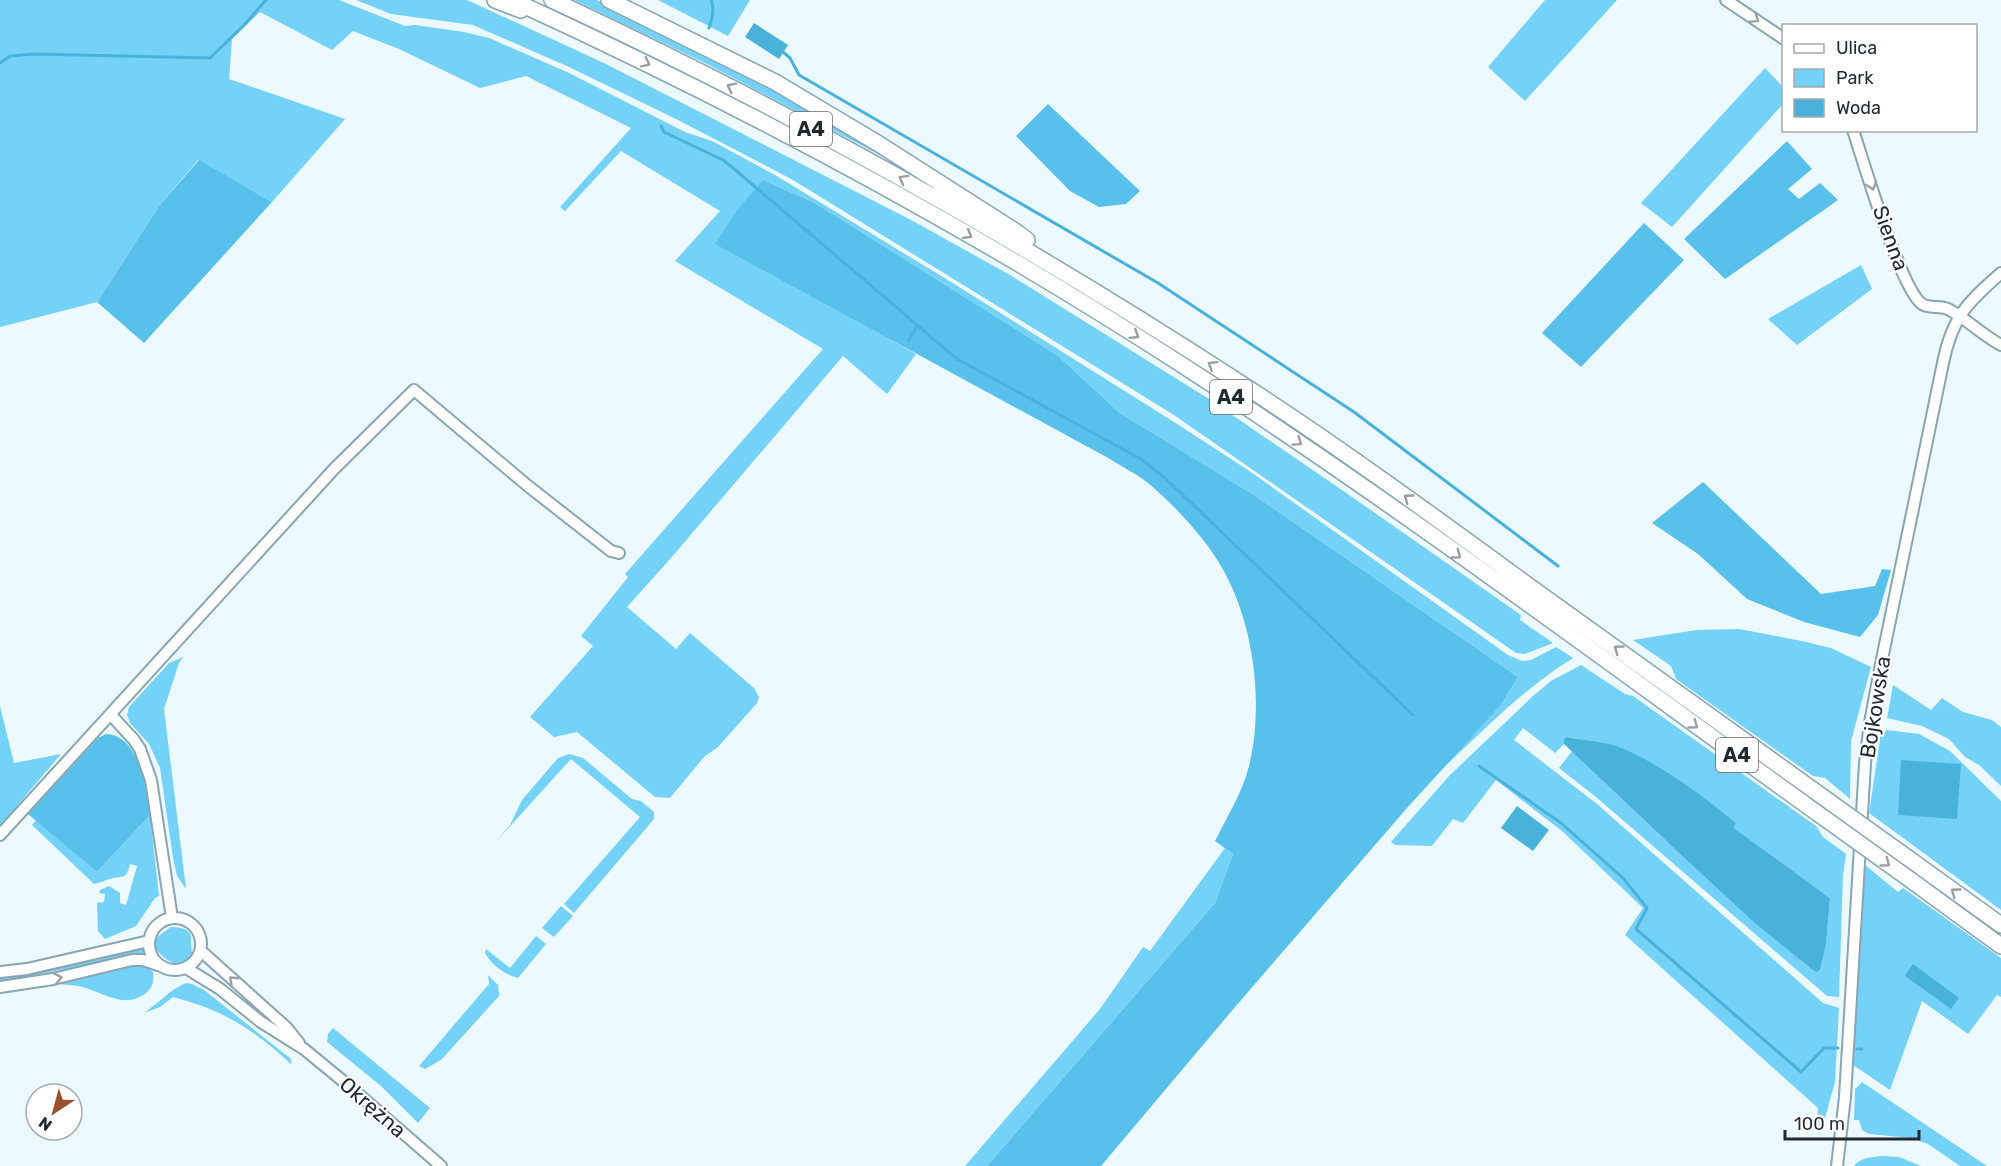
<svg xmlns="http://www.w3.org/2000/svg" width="2001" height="1166" font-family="Rubik,sans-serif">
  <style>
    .green { fill: #74d2f9 }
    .forest { fill: #58c1eb }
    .water { fill: #48b2db }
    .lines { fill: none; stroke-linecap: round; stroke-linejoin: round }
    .stream { stroke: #48b2db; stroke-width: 3 }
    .minor-casing { stroke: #87a5b2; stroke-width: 14 }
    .highway-casing { stroke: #87a5b2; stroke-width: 18 }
    .minor { stroke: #fff; stroke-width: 10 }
    .highway { stroke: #fff; stroke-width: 15 }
    .highway-bridge-casing { stroke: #87a5b2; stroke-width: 18; stroke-linecap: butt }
    .highway-bridge { stroke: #fff; stroke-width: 15 }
    .oneway { stroke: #9a9fa2 }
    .labels { text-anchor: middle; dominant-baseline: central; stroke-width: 4.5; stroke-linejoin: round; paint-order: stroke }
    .shield { fill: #fff; stroke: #626a6e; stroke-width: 1.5 }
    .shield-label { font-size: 20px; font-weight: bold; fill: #1e2a30 }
    .street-label { font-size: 21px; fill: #1e2a30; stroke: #fff }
  </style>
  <rect width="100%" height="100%" fill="#ecf9ff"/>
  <!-- green -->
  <path class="green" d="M0,0H339L405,26L415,25L464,32L489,38L569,73L685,132L712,141L775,175L943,277L1174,422L1248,470L1508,655L1522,661L1531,660L1556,647L1573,658C1523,689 1482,732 1439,772L1501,705L1518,677L1254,495L1120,413L1057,355L815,203L763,180L872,329L916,354L887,394L843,356L671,558L627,607L676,649L690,633L754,688L759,697L757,703L718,747L704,757L670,798L655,797L577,732L554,737L530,717L593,646L581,636L628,577L625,574L823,349L675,261L720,211L621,151L565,211L560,207L631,128L526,76L480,88L399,49L353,31L332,50L260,12L232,39L229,79L345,119L272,202L198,160L159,206L97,302L0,327Z
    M356,0H467L604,63L913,221L1010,275L1209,399L1355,499L1521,615L1520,620L1553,643L1525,654L1516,653L1174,415L793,180L678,120L569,67L473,25L391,14Z
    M574,0H597C699,50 801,99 895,163L705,63Z
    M658,0H750L728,36Z
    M1545,0H1617L1525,101L1488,67Z
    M1765,68L1783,87V104L1672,227L1641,203Z
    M1861,265L1872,289L1797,345L1768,319Z
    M1739,629L1802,641L1831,648L1871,667L1851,741L1850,799L1825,778L1813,776L1676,679L1671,666L1633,640L1696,630Z
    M183,657L179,663L164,709L186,889L177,876L173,858L160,768L149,744L130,723L127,715L129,707L169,663Z
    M1581,665L1625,694L1633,696L1816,826L1823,837L1846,854L1843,875L1839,997L1827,996L1596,797L1559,768L1572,751C1651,827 1729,902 1814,971L1817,972L1820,970L1826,945L1830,898L1734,828L1736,823C1700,794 1660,765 1617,747C1602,741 1583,740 1566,737L1564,739V744L1555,753L1523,728L1514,740L1597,804L1823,1003L1839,1008L1835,1082L1821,1132H1817L1818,1108L1625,935L1643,908L1562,831L1496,780L1463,823L1453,819L1432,846L1395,845L1391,842L1449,776L1533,696L1551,681Z
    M1893,685L1931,710L1942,698L1963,712L1992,720L2001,727V786L1979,765L1965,757L1949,739L1922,726L1887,718Z
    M0,706L14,763L61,754L0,826Z
    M1887,730L1919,734L1950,751L2001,801V910L1869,813L1880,739L1879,735Z
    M569,754L583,758L632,799L641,801L654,812V819L574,913L564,904L640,817L571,759L493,845L510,825L522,800L558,758Z
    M150,815L159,896L155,898L136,926L105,939L98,931L97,903L104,902L105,894L99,893L100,890L109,886L120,893V903L126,905L137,866L130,864C126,877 127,876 114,878C107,879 101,883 94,884L32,825L36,820L97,872Z
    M1225,848L1233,854L1215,903L987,1166H965L1100,1009L1143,947L1150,951Z
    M1865,865L1898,892L1903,888L2001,958V997L1997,995L1968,1034L1922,1001L1890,1090L1853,1065Z
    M561,906L573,916L554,937L542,928Z
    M171,927C201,928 186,942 194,956C180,974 164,959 154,947L157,937Z
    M536,936L546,944L518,978C505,975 491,964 485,953L486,949L510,968Z
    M144,948L145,953L0,982V977Z
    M137,964L148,968L153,972C154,981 153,987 146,993C123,1011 101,990 78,986C72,985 66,985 59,984V983Z
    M488,975L498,985L499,996L442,1059L425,1069L419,1066L489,984Z
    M186,983L192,984L204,990L291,1059V1064C253,1029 223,1010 173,997L160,1007L144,1013C158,1004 170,989 186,983Z
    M333,1028L430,1108L418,1123L381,1086L327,1042L328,1034Z
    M1862,1082L1987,1166H1960L1928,1144L1911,1138L1869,1134L1862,1130L1859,1120H1854L1855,1089Z
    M1883,1156L1899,1157L1921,1166H1854C1861,1157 1872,1157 1883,1156Z"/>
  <!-- forest -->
  <path class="forest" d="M1048,104L1140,191L1126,204L1099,207L1070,191L1016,136Z
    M1787,141L1812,169L1788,189L1799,199L1820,183L1838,200L1725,279L1684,239Z
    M199,160L272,202L144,343L97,302L159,206Z
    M763,180L815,203L1057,355L1120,413L1254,495L1518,677L1501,705L1407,808L1235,1007L1101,1166H987L1215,903L1233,854L1215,841C1227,817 1243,791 1249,766C1265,701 1253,614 1216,558C1201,534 1171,502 1148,483C1137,474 1122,467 1110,459L715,244L738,209Z
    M1644,223L1684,260L1581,367L1542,333Z
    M1703,482L1821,594L1875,586L1882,569L1891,570L1878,615L1860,637L1804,622L1747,599L1698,554L1652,523Z
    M106,734C140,735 147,790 150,815L97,872L28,814L98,738Z"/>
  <!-- water -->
  <path class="water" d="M754,23L788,45L779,59L745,37Z
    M1566,737C1582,740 1601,741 1616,746C1658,762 1702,795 1736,823L1734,828L1830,898L1826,945L1820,970L1817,972L1814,971L1755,923L1679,853L1564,744V739Z
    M1901,760L1961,764L1957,819L1898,815Z
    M1517,806L1549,830L1533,851L1501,828Z
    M1913,964L1959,998L1951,1009L1905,976Z"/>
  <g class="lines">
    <!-- stream -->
    <path class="stream" d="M709,28C712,18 715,10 711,0
      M783,52L790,58L799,75L1158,283L1354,412L1558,566
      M0,63L10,56L35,54L210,58L246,23L266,0
      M661,126L664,132L723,160L733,168L957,359L1141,459L1165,478L1413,715
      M909,340L917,326
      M1479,766L1561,823L1623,878L1647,908L1636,929L1801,1072L1824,1048H1838
      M1857,1049H1862"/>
    <!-- minor casing -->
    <g class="minor-casing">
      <path id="minor" d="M1726,0L1784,39
        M1853,130C1863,160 1901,290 1922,304C1929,309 1940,305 1948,309C1967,319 1982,335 2001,345
        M111,715L134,740L140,749L151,780L172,918
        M0,835L334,469L414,390L528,486L611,551L619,553
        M149 944a26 26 0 1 1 52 0a26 26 0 1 1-52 0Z
        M201,951L287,1028L299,1043
        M186,968L220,989L261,1022L304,1049L355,1091L441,1166
        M0,972L27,969L149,941
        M0,987L53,979L132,960H143L158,965
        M1837,1166L1845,1097L1865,763L1870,723L1880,669L1943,363C1952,317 1968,302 2001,273"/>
    </g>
    <!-- highway casing -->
    <g class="highway-casing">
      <path id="highway" d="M495,0L521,10
        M512,0C741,105 964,224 1176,361C1399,505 1611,665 1827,820
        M552,0C789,110 1015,237 1234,379C1335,444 1432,515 1529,586C1625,655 1720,723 1816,792
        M609,0L775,82L879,144L1018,233L1027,240
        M1908,858L2001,925
        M1912,881L2001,946"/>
    </g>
    <!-- minor -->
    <use href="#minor" class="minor"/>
    <!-- highway -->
    <use href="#highway" class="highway"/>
    <!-- highway-bridge casing -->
    <g class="highway-bridge-casing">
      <path id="highway-bridge" d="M1816,792L1908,858
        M1827,820L1912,881"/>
    </g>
    <!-- highway-bridge -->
    <use href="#highway-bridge" class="highway-bridge"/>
  </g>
  <!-- one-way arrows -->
  <defs><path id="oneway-chevron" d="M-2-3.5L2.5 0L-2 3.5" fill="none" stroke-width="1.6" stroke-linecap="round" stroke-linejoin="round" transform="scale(1.5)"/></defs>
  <g class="oneway">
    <use href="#oneway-chevron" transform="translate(1755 19) rotate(34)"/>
    <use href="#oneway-chevron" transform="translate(646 63) rotate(26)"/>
    <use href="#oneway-chevron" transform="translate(731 87) rotate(-153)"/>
    <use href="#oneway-chevron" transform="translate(903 179) rotate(-151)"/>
    <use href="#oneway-chevron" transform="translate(1872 186) rotate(72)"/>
    <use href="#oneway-chevron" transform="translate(968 235) rotate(30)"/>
    <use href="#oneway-chevron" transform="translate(1135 335) rotate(32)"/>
    <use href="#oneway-chevron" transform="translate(1212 365) rotate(-148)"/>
    <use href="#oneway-chevron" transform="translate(1298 442) rotate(35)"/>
    <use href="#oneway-chevron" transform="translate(1408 498) rotate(-144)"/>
    <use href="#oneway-chevron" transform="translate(1457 555) rotate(36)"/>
    <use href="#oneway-chevron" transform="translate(1618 649) rotate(-144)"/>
    <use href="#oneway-chevron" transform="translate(1694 725) rotate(36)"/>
    <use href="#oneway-chevron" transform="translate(1886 863) rotate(36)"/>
    <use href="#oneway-chevron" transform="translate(1955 892) rotate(-144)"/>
    <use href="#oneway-chevron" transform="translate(58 978) rotate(-12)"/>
    <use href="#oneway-chevron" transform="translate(233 980) rotate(-137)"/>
  </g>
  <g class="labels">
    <!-- shield labels -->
    <g class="shield">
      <rect x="790" y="112" width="42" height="34" rx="4.5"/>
      <rect x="1210" y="380" width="42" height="34" rx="4.5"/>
      <rect x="1716" y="738" width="42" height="34" rx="4.5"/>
    </g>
    <g class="shield-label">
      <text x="811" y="129">A4</text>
      <text x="1231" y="397">A4</text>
      <text x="1737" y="755">A4</text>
    </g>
    <!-- street labels -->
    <g class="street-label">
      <text transform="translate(1891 238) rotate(70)">Sienna</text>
      <text transform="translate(1875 707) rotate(-81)">Bojkowska</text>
      <text transform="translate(373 1107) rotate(41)">Okrężna</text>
    </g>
  </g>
  <!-- legend -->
  <rect x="1782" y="24" width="195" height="108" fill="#ffffff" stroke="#a5aaac" stroke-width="1.5"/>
  <rect x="1794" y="44" width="30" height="9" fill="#ffffff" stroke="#a5aaac" stroke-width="1.5"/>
  <text x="1836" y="54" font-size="18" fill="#1e2a30">Ulica</text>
  <rect x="1794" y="69" width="30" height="18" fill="#74d2f9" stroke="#a5aaac" stroke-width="1.5"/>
  <text x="1836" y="84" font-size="18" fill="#1e2a30">Park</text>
  <rect x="1794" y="99" width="30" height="18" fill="#48b2db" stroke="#a5aaac" stroke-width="1.5"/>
  <text x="1836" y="114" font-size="18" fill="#1e2a30">Woda</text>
  <!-- north arrow -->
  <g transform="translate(54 1112) rotate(216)"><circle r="28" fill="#ffffff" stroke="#a5aaac" stroke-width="1.5"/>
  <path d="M0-4.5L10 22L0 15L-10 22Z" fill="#99522b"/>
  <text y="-9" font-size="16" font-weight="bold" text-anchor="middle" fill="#1e2a30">N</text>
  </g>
  <!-- scale -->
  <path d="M1785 1130v9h134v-9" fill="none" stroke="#1e2a30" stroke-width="3"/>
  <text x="1794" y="1130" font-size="18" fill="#1e2a30" stroke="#ffffff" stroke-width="4.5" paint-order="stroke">100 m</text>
</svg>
